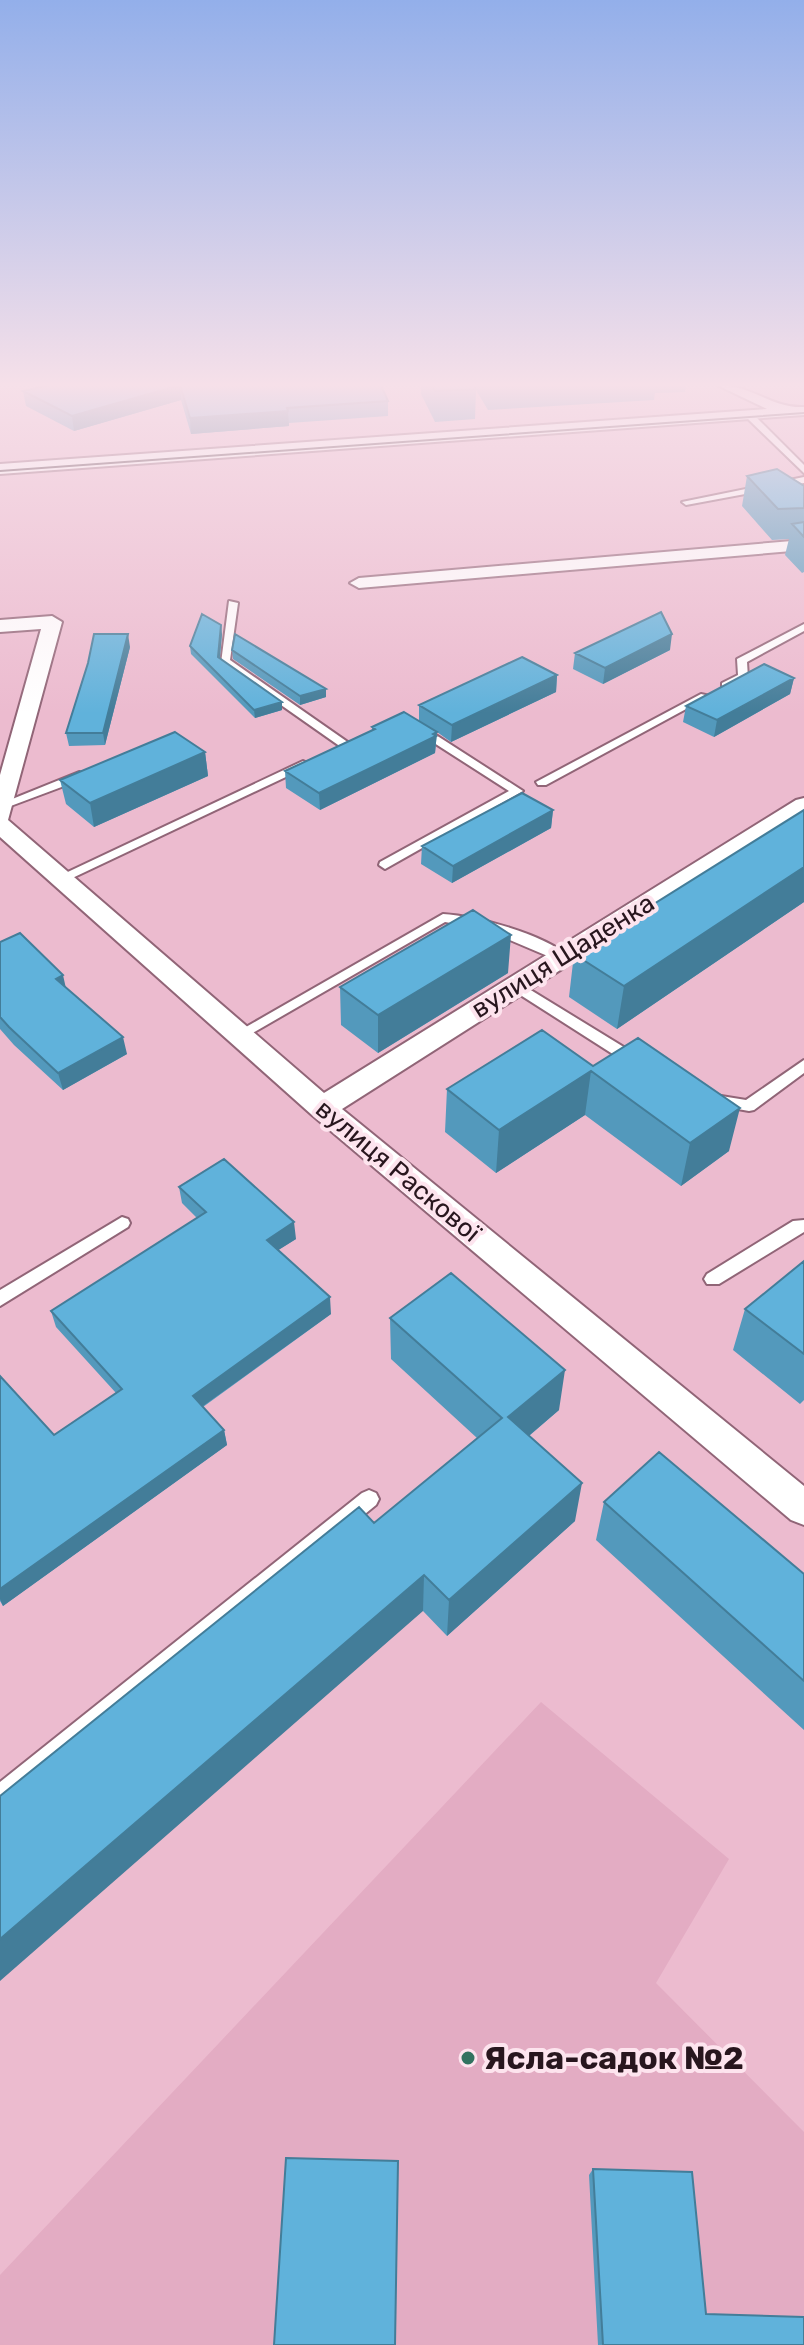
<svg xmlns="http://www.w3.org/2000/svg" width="804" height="2345" font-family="Rubik,sans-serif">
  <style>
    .built { fill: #e3acc3 }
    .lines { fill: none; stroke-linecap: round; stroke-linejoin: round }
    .service-casing { stroke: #916577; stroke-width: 4 }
    .minor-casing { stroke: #916577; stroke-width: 4 }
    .service { fill: #fff; fill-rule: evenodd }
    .minor { fill: #fff; fill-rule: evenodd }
    .tram { stroke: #4a333d; stroke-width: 2 }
    .wall { fill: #5399bc }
    .shaded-wall { fill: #437d99 }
    .building { fill: #60b2db; stroke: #437d99; stroke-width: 2 }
    .poi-dot { fill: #327260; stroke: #fde4ee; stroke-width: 3 }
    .labels { text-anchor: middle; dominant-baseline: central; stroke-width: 8; stroke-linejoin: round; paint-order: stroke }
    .street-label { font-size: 26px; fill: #28161e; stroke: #fde4ee }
    .near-poi-label { font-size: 32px; font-weight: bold; fill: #28161e; stroke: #fde4ee; text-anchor: start }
  </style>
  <rect width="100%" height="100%" fill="#ecbbcf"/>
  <!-- built -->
  <path class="built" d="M541,1702L729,1859L656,1983L804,2132V2345H0V2275Z"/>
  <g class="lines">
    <!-- service casing -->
    <g class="service-casing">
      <path id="service" d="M746,413H752L804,465V473L746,417Z
        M804,477V483L686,505L682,502Z
        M229,601L238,603L230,660L349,743V747H341L221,663Z
        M804,624V631L747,662L748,678L730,687H722V683L738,675L737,659Z
        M701,694L710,696L546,785H538L536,782Z
        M417,728H425L523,791L385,869L379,865L380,862L509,791L417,732Z
        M303,761L307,763V767L66,881L61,882L55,878Z
        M79,772L83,773V779L0,810V804Z
        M443,914C476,916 545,934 569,957L562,961L557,960L484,929L445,922L244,1038H234L232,1035Z
        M516,981L640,1057L642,1061L640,1065H630L511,989L509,986L511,983Z
        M804,1060V1073L754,1110L749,1111L715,1105L707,1100L715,1095L746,1100Z
        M122,1217L128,1219L130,1223L128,1227L0,1306V1290Z
        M804,1220V1232L719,1284H707L704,1279L707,1274L793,1221Z
        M369,1490L376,1493L379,1499L376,1505L8,1804L0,1807V1782L362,1493Z"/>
    </g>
    <!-- minor casing -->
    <g class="minor-casing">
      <path id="minor" d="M717,385C748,383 773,409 804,407V415L0,474V464L767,409Z
        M804,540V550L359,588L350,583L359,578Z
        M52,616L62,622L8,820L324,1093L796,800L804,798V815L342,1109L804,1486V1525L791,1520L312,1115L0,837V775L41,629L0,632V620Z"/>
    </g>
    <!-- service -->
    <use href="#service" class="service"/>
    <!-- minor -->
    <use href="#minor" class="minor"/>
    <!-- tram -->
    <path class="tram" d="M0,471L804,413"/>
  </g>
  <!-- wall -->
  <path class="wall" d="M50,385H381L388,401V416L289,423V426L191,434L181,400L74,431L26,406L23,391Z
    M421,385H686L685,392L655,393L654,400L488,410L476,390L475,419L435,422L421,394Z
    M747,476L804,486V572L802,573L785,555L789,539L772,540L742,506Z
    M222,634L220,658L282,710L255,718L191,654L190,646Z
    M130,647L105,745L69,746L66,733Z
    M232,650L326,689V697L300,705L233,659Z
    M670,650L603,684L573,669L575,653Z
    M557,675L556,692L451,742L437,732L435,753L320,810L286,788L285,771L372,730V727L419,721V705Z
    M794,678L790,694L714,737L683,722L686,706Z
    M205,752L208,776L94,827L66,804L60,780Z
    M553,810L551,828L452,883L421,864L422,846Z
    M804,810V902L617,1029L569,997L574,954Z
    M0,942L66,988L127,1054L63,1090L14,1045L0,1029Z
    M508,973L378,1053L341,1025L340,987Z
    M593,1066L729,1151L681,1186L585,1115L496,1173L445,1132L447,1089Z
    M179,1187L296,1239L278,1250L331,1314L203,1407L224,1430L227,1445L3,1606L0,1601V1376L54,1435L116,1393L56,1327L51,1311L197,1218L182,1203Z
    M804,1261V1400L800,1404L733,1350L745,1309Z
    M390,1318L559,1410L529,1436L575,1521L447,1636L423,1611L374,1523L477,1438L391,1359Z
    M604,1502L804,1574V1730L596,1540Z
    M593,2169L706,2314L804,2345H598L589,2175Z"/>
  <!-- shaded-wall -->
  <path class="shaded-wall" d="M180,385L181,400L74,431L72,416Z
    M288,411L289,426L191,434L190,418Z
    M221,625L222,634L219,665L218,657Z
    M128,634L130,647L105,745L103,733Z
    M672,634L670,650L603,684L605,668Z
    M557,675L556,692L451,742L452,725Z
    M794,678L790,694L714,737L717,720Z
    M326,689V697L300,705V696Z
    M282,702V710L255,718L254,710Z
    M437,732L435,753L320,810L319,793Z
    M205,752L208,776L94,827L90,803Z
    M553,810L551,828L452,883L453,866Z
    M804,867V902L617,1029L624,986Z
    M511,935L508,973L378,1053V1015Z
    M63,975L67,993L56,979Z
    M123,1037L127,1054L63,1090L58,1073Z
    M591,1071L585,1115L496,1173L499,1130Z
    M740,1108L729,1151L681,1186L690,1143Z
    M294,1222L296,1239L269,1256L267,1240Z
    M330,1297L331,1314L196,1411L193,1396Z
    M565,1370L559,1410L504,1457L508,1417Z
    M224,1430L227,1445L3,1606L0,1599V1589Z
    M582,1483L575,1521L447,1636L449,1600Z
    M424,1575L423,1611L0,1981V1939Z"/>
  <!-- building -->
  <path class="building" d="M50,385H381L388,401L287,408L288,411L190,418L180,385L72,416L23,391Z
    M432,385H473L476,389L435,391Z
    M777,469L804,486V508L778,509L747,476Z
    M804,522V537L792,524Z
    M661,612L672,634L605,668L575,653Z
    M202,614L221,625L218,657L282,702L254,710L190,646Z
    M94,634H128L103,733H66L88,663Z
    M235,634L326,689L300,696L232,650Z
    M522,657L557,675L452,725L419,705Z
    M764,664L794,678L717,720L686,706Z
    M404,712L437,732L433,734L436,736L319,793L285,771L375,729L372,727Z
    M175,732L205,752L90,803L60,780Z
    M522,793L553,810L453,866L422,846Z
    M804,810V867L624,986L574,954Z
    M473,910L511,935L378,1015L340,987Z
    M20,933L63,975L56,979L123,1037L58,1073L9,1027L0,1017V942Z
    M542,1030L593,1066L638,1038L740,1108L690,1143L591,1071L499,1130L447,1089Z
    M224,1159L294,1222L267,1240L330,1297L193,1396L224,1430L0,1589V1376L54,1435L122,1389L51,1311L206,1212L179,1187Z
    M804,1261V1354L745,1309Z
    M451,1273L565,1370L508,1417L582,1483L449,1600L424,1575L0,1939V1796L359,1507L374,1523L502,1418L390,1318Z
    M659,1452L804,1574V1681L604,1502Z
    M286,2158L398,2161L395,2345H274Z
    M593,2169L692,2172L706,2314L804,2317V2345H603Z"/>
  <!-- sky -->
  <linearGradient id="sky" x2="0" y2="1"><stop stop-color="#93afea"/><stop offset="0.54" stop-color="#f6e0e9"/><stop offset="1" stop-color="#f6e0e9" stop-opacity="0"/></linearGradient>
  <rect width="804" height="713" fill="url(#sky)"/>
  <!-- markers -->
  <circle class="poi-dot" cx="468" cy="2058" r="8"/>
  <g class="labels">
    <!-- street labels -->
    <g class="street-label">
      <text transform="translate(563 956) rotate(-32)">вулиця Щаденка</text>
      <text transform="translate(398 1171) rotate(40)">вулиця Раскової</text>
    </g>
    <!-- near-poi labels -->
    <g class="near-poi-label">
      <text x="484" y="2058">Ясла-садок №2</text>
    </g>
  </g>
</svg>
